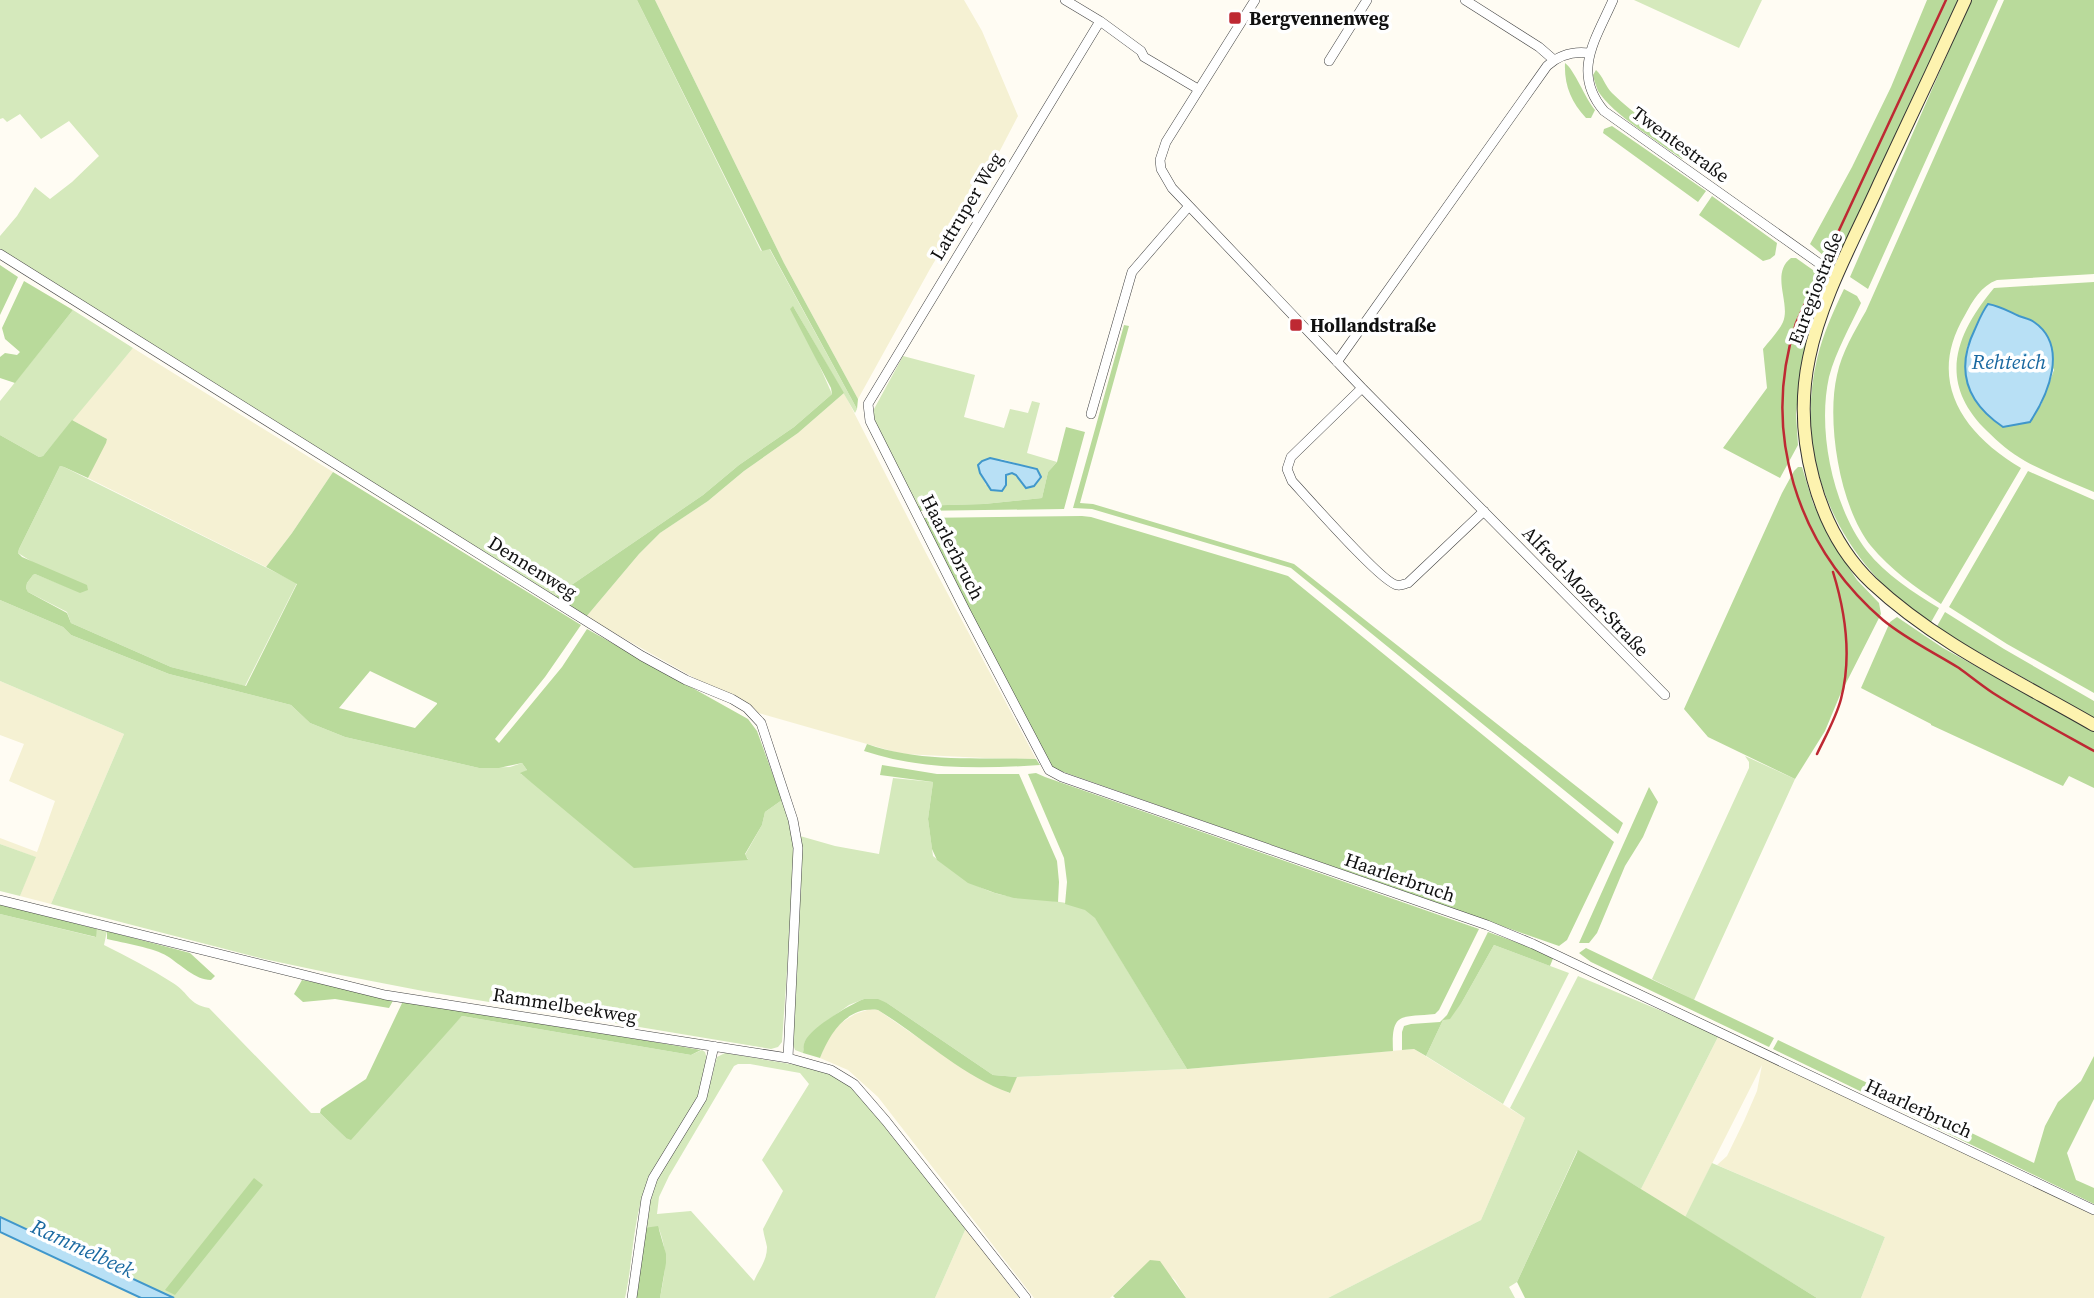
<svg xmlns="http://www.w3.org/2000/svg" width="2094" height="1298" font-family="'Source Serif 4',serif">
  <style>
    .farmland { fill: #f5f1d3 }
    .green { fill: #d5e9bc; fill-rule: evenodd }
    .forest { fill: #b9da9b; fill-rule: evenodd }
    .water { fill: #b8e0f5; stroke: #4097cb; stroke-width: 2 }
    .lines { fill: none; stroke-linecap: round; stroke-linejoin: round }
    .minor-casing { stroke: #434343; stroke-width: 10 }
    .secondary-casing { stroke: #323232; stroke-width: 14 }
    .minor { stroke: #fff; stroke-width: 9 }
    .secondary { stroke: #fdf3af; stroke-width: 12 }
    .rail { stroke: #be2933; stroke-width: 2.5 }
    .poi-dot { fill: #be2933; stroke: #fff; stroke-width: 2.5 }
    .labels { text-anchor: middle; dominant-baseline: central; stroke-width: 7; stroke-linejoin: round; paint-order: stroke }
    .poi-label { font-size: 19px; font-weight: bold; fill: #101010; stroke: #fff; text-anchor: start }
    .street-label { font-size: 19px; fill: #101010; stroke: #fff }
    .water-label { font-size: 21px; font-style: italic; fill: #1a69a1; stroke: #fff }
  </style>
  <rect width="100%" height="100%" fill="#fffcf3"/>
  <!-- farmland -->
  <path class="farmland" d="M655,0H964L982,31L1018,116L994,162L930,269L858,399L784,263Z
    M133,348L333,472L292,533L266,567L88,478L107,439L72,420Z
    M844,393L927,555L1036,759L985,758L902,754L755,712L586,617L639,554L660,533L708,501L744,471L798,433Z
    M0,681L124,734L51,904L20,896L35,857L0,844V838L37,852L55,801L9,781L24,744L0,735Z
    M870,1009L878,1010L965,1070L1009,1093L1017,1077L1187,1069L1414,1049L1525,1118L1481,1220L1328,1298H1186L1175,1280L1151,1260L1110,1298H1034L878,1097L848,1070L820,1058L828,1038L841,1023L855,1014Z
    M1719,1035L2094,1215V1298H1861L1885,1237L1717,1165L1727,1156L1744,1121L1757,1091L1762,1065L1685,1217L1641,1189Z
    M966,1228L1019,1298H935Z
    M0,1232L141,1298H0Z"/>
  <!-- green -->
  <path class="green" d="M0,0H637L761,251L769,248L857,409L855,413L793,306L832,394L794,427L739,465L703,495L554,597L0,252V236L17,216L35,187L50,199L72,182L99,156L69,121L41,139L20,114L7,122L3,118L0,119Z
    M1634,0H1762L1739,48Z
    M73,310L133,348L43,456L39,457L0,435V401Z
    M903,356L975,375L964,417L1004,428L1010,409L1028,413L1032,401L1040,403L1027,453L1057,462L1048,472L1042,498L984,504L912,506L868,420ZM1001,459L1037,469L1019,479L1016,474L1013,473L986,485L980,473Z
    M60,466L64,467L297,583L245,686L171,667L71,623L67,612L28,592L26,588L27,583L33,575L35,574L80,592L18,553L19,549Z
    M0,600L63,627L71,635L169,674L291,705L310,723L345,737L479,768L510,767L522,763L527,770L521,774L533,783L748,859L745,855L762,825L765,812L782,800L792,826L795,855L782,1042L778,1047L771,1049L423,991L330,973L264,959L51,904L124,734L0,681Z
    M1745,756L1795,779L1694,1000L1652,979L1749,768V762Z
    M893,778L933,782L928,819L933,856C954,872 973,887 998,894C1023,901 1073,897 1092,914C1097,919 1101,926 1104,932L1187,1069L1017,1077L993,1075L887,1003L864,999L849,1005L824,1023L805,1041L803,1053L795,1050L792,1041L800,836L835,846L879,854Z
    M0,844L36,857L20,896L0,891Z
    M0,914L95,937L97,929L107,931L104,945C128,957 151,969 173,983C190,994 188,1004 209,1008L311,1113H320L346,1138L462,1016L691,1055L702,1050L705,1052C717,1085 665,1147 650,1177C632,1215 634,1258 625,1298H174L0,1217Z
    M1494,945L1569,973L1503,1104L1426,1056L1443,1020L1462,1002Z
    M1578,976L1719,1035L1641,1189L1577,1151L1517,1282L1509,1287L1515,1298H1328L1481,1220L1525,1118L1510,1108Z
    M725,1053L802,1066L832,1074L851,1087L861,1096L966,1228L935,1298H660C665,1271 669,1256 659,1229L644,1228C648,1175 687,1136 708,1089C712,1079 714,1067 717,1057ZM738,1064H750L800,1073L809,1084L762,1160L783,1191L763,1229C764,1236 766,1241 767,1247C767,1261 759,1269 754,1281L691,1211L657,1214L659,1197L669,1176L734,1066Z
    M1712,1163L1885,1237L1861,1298H1817L1685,1217Z"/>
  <!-- forest -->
  <path class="forest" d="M637,0H655L784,263L858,399L857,409L770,249L762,251Z
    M1927,0H1958L1845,253L1831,262L1810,244L1852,167L1891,87Z
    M1971,0H1998L1868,289L1850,277Z
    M2004,0H2094V274L1997,280C1981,286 1973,300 1965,315C1926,380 1962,433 2021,468L1941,604C1916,588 1890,569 1871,546C1840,508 1826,422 1837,375C1842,352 1854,332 1866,311Z
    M1565,63C1574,69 1585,98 1595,110L1591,118H1586C1571,102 1564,85 1565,63Z
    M1596,70C1603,76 1605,86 1612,93C1634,115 1663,132 1688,150L1682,159C1659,142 1612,114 1598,91C1596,86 1594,80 1593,75Z
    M1612,126L1706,191L1698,202L1603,133L1604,129Z
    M1712,196L1777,243L1775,255L1770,259L1763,261L1699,215Z
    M1791,258H1796L1820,275L1824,297L1805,349L1801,365L1796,414L1798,445L1780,478L1723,448L1767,388L1763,349C1769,341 1779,331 1783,322C1791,303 1770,274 1791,258Z
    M0,265L18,277L0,315Z
    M24,281L73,310L15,383L0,378V357L5,353L17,355L20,352L5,339L2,328Z
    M2094,282V492C2071,482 2047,473 2025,461C2011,453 1998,442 1987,431C1937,382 1955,335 1994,288ZM2018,316L2033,321L2054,370L2041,405L2030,422L2003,427C1971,405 1963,385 1967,346Z
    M1844,289L1857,296L1861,303C1850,327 1836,351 1829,377C1817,431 1833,507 1867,551C1885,574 1914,593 1939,608L1930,624C1842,564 1792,465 1817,359C1823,334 1833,312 1844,289Z
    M793,306L844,393L798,433L744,471L708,501L660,533L639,554L586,617L554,597L703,495L739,465L794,427L832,394L831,388L790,309Z
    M1124,325L1129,326L1080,503L1093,504L1294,564L1623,823L1618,834L1291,568L1092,509L1073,508Z
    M72,420L107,439L106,443L88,478L64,467L60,466L19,549L18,553L22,557L87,585L88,590L80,593L35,574L33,575L27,583L26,588L28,592L67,613L71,623L171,667L246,686L297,584L266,567L292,533L333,472L581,625L545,677L495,739L499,743L562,667L587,629L748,719L757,731L782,800L765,812L762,825L745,854L748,860L634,868L520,773L527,770L522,763L499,768H479L345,737L310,723L291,705L169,674L71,635L63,627L0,600V435L39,457L43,456ZM370,671L437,703V704L415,728L339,708Z
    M1066,427L1085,432L1064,509L915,511L912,506L984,504L1042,498L1048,472L1057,462Z
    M1798,467H1802L1813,503L1829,538L1857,580L1879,603L1881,614L1840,695L1825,731L1795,779L1708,737L1684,709L1782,493L1794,471Z
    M2028,471L2094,500V693L2007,644L1949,607Z
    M1082,516L1091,517L1288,576L1614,842L1567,940L1559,946L1052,768L918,518Z
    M1945,612L2004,649L2094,701V718L1936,628Z
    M1897,617L1943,648L2094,732V788L2069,776L2063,786L1931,725V724L1861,688L1890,622Z
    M867,744C920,763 980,757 1036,759L1040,765C981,769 921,770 864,751Z
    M882,765L937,774H1019L1057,861L1059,882L1058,902L1014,898L995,893L968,883L937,860L932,849L928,819L933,782L880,775Z
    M1036,773L1045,777L1479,929L1439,1010L1435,1014C1402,1018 1391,1010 1393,1051L1187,1069L1095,918L1085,910L1065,904L1067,882L1064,858L1028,774Z
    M1649,787L1658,802L1643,837L1625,866L1597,933L1589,943H1579Z
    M0,904L97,929L96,937L0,914Z
    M107,931L190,953L215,976L211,980C195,980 180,964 167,956C155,948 123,943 107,939Z
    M1488,932L1554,956L1550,966L1494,945L1462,1002L1450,1019L1443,1020L1426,1056L1414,1049L1402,1050V1032L1404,1026L1411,1024L1440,1022L1447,1015Z
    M1586,948L1774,1038L1769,1047L1591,962L1579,953Z
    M302,980L395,997L389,1008L335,999L303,1002L294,994Z
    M404,999L701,1050L691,1055L462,1016L351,1140L346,1138L320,1113L321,1109L366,1079Z
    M864,999H878L887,1003L993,1075L1017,1077L1010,1093C962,1076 922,1037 878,1010C847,1006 830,1033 820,1058L803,1053C804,1049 803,1045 805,1041C812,1027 849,1005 864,999Z
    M1778,1040L2034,1163L2045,1126L2058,1102L2081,1081L2094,1056V1099L2067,1153L2076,1180L2094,1188V1204L1773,1049Z
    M1578,1150L1817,1298H1525L1517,1282Z
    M254,1178L263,1185L175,1295L165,1290Z
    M658,1226L666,1254V1263L660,1298H636L644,1228Z
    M1150,1260L1160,1261L1186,1298H1115L1113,1296Z"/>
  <!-- water -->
  <path class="water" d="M1988,304C2000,306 2008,311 2019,316C2024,318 2030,319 2034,322C2069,346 2048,395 2030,422L2003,427C1966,402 1955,370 1975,329C1979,320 1982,312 1988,304Z
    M990,458L1037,469L1041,477L1034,486L1026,488L1016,475L1012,473L1006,475V485L1002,491L991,490L980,473L978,465L982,461Z
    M0,1217L174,1298H141L0,1232Z"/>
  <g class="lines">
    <!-- minor casing -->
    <g class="minor-casing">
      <path id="minor" d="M1065,0L1100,21L1141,51L1144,57L1198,89
        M1255,0L1166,142L1160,160L1161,169L1172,188L1362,388L1665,695
        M1465,0L1539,47L1554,60
        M1613,0C1596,39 1571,72 1604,111L1837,276
        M1100,21L868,404L870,421L965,610L1049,770L1062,777L1487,925L1533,944L2094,1210
        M1329,61L1367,0
        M0,254L642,656L686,680L732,699L747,708L761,723L793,820L798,848L788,1058
        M1337,362L1547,66C1559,55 1573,51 1589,53
        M1362,388L1291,457L1287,469L1292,481C1306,496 1383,584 1397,585C1401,586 1404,584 1408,583L1484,511
        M1091,414L1132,272L1189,206
        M0,900L385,995L788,1058L831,1070L854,1084L886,1121L1026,1298
        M632,1298L646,1199L653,1178L702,1098L714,1046"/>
    </g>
    <!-- secondary casing -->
    <g class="secondary-casing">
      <path id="secondary" d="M1965,0C1937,61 1909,121 1880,182C1855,238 1821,298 1809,358C1793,434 1815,529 1872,583C1936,643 2018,681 2094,725"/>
    </g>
    <!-- minor -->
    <use href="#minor" class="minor"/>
    <!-- secondary -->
    <use href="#secondary" class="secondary"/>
    <!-- rail -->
    <path class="rail" d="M1946,0L1796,323C1761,432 1796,545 1883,620C1906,639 1933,652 1959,668C1970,676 1981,685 1993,693C2026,714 2060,732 2094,751
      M1817,754C1825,737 1836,718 1841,699C1852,657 1846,614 1833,572"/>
  </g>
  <!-- markers -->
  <g class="poi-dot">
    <rect x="1228" y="11" width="14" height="14" rx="3.5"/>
    <rect x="1289" y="318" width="14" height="14" rx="3.5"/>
  </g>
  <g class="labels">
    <!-- poi labels -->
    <g class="poi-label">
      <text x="1249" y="18">Bergvennenweg</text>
      <text x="1310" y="325">Hollandstraße</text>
    </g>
    <!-- street labels -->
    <g class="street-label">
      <text transform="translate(1681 144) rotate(36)">Twentestraße</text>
      <text transform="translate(966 206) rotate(-59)">Lattruper Weg</text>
      <text transform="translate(1815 288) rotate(-69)">Euregiostraße</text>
      <text transform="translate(953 547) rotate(63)">Haarlerbruch</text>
      <text transform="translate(533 567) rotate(32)">Dennenweg</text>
      <text transform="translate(1586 591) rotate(46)">Alfred-Mozer-Straße</text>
      <text transform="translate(1400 877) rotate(19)">Haarlerbruch</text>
      <text transform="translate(565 1005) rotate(9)">Rammelbeekweg</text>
      <text transform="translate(1919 1108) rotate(25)">Haarlerbruch</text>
    </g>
    <!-- water labels -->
    <g class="water-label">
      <text x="2009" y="361">Rehteich</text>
      <text transform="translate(83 1248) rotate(25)">Rammelbeek</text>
    </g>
  </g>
</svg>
